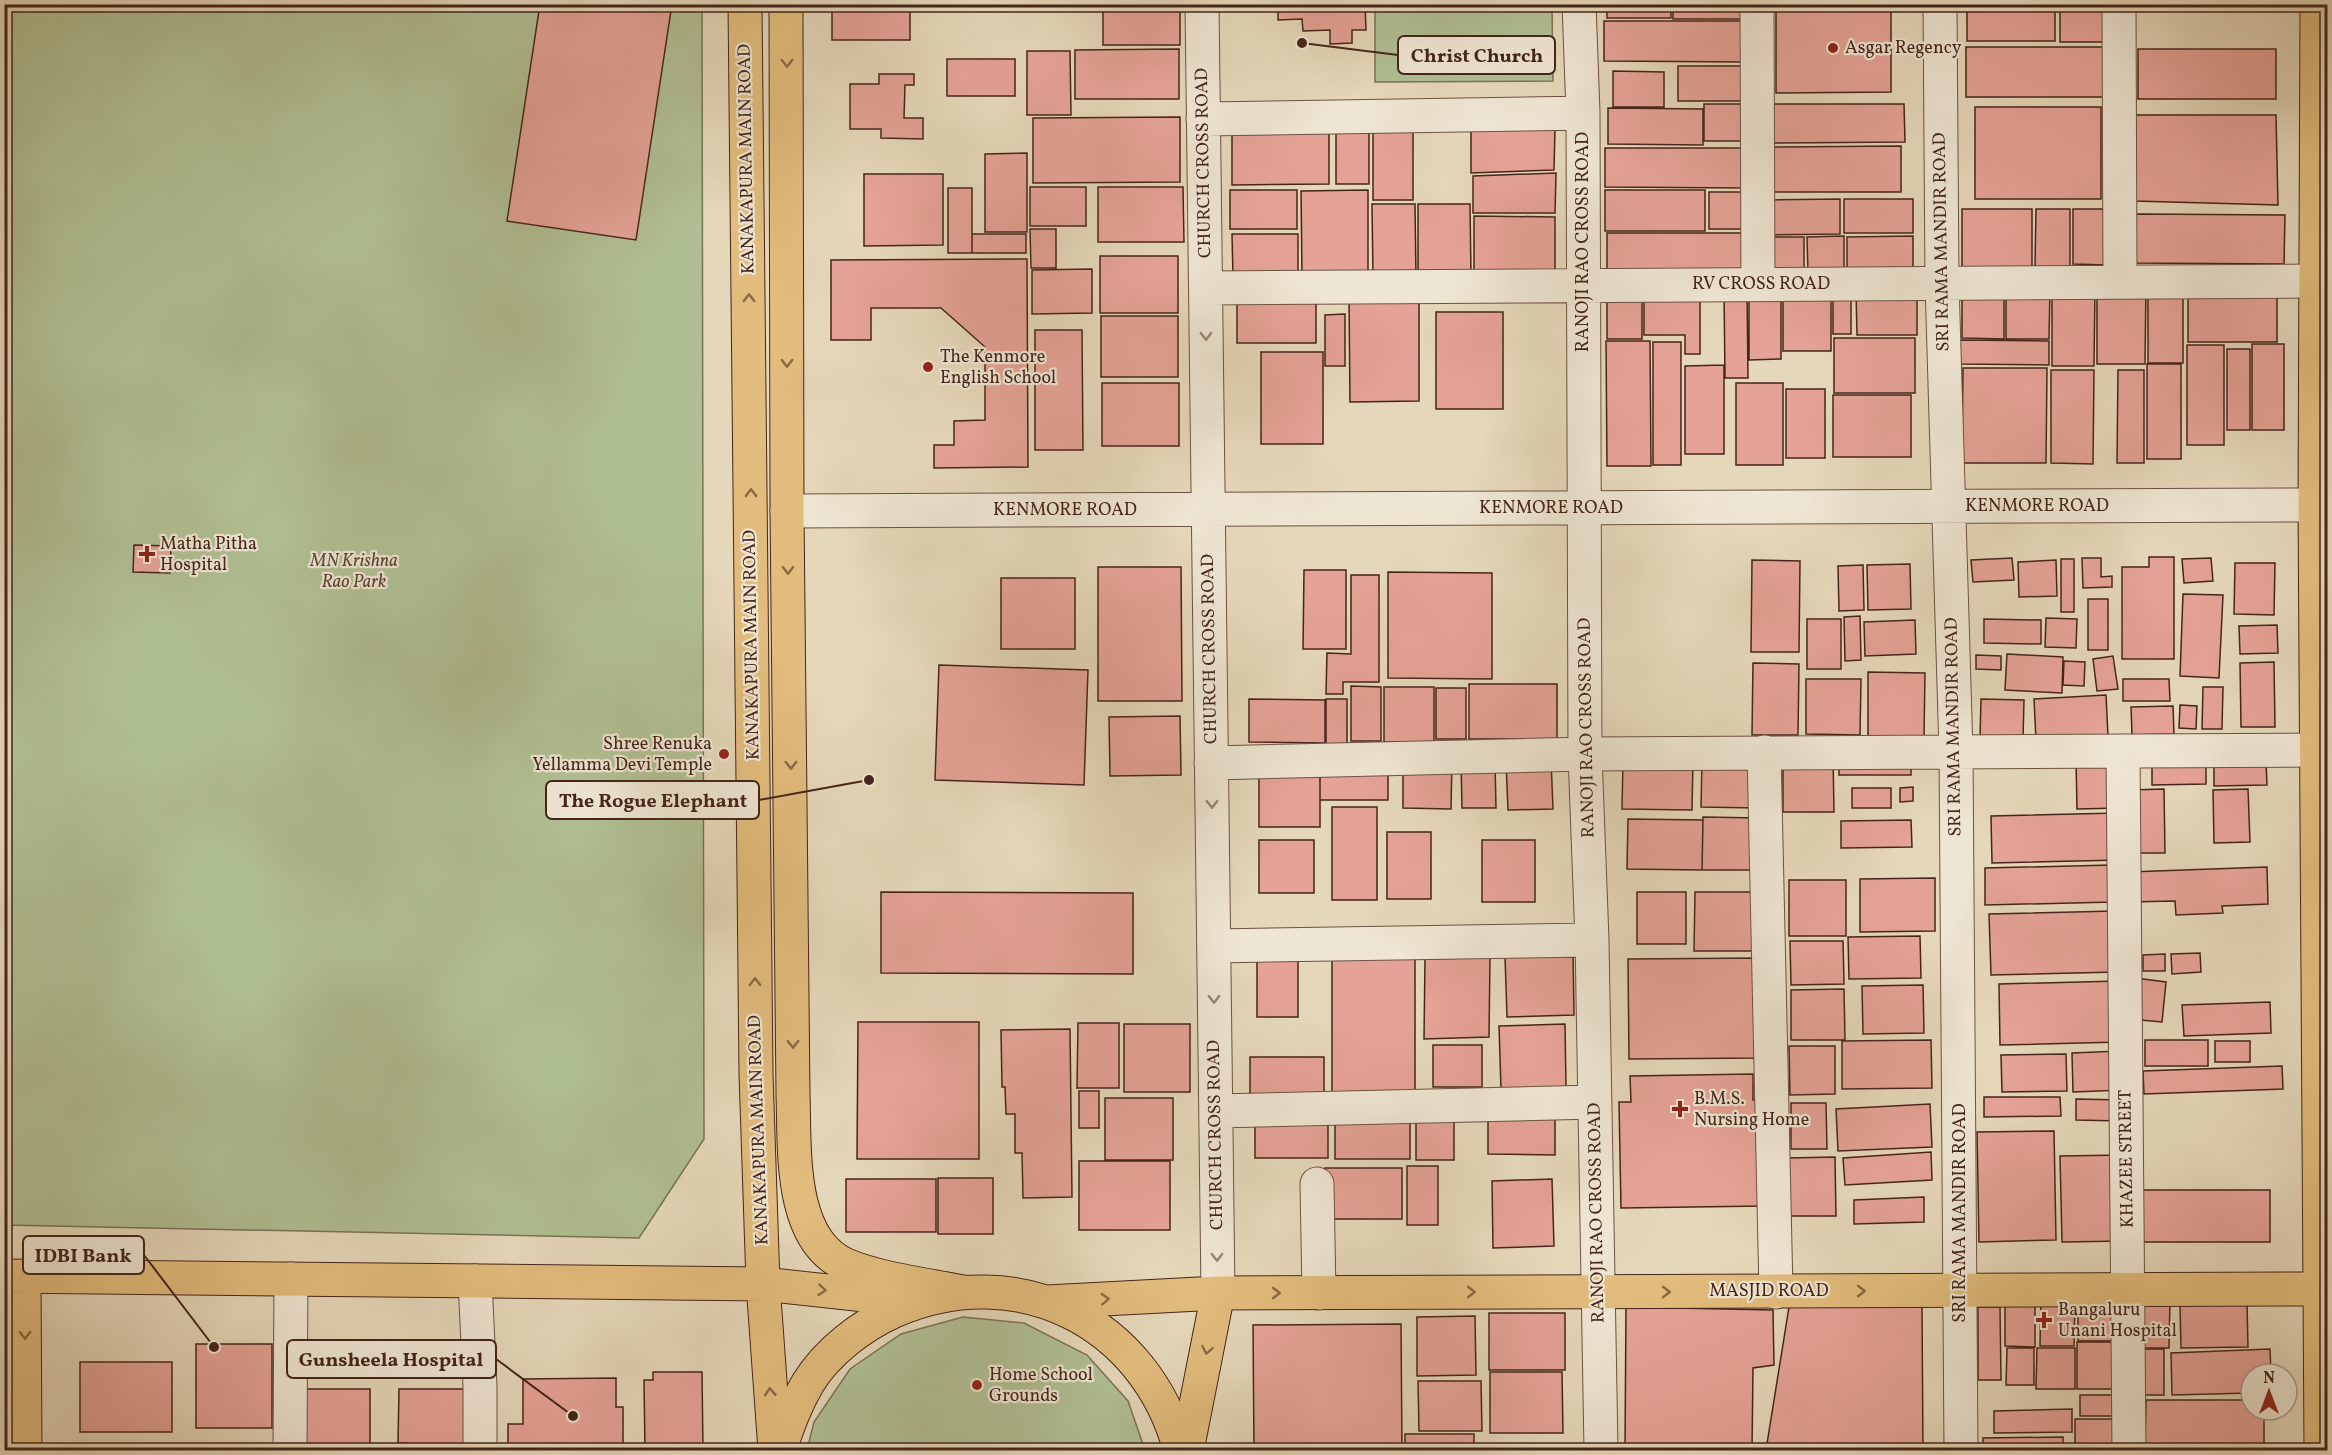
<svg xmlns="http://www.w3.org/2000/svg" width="2332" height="1455" font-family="Vollkorn,serif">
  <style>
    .green { fill: #b0bf93; stroke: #7a7256; stroke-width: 1.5 }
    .building { fill: #e5a296; stroke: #45251a; stroke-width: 1.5 }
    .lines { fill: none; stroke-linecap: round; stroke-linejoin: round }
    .minor-casing { stroke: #6d5242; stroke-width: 35 }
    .major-casing { stroke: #45251a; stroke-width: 35 }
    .minor { stroke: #eee5d2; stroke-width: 33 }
    .major { stroke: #e2bc7c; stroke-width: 33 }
    .oneway { stroke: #8c6946 }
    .oneway2 { stroke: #9a8576 }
    .poi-dot { fill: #8f2418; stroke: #eee5d2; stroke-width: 2 }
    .labels { text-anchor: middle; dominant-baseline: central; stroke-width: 4.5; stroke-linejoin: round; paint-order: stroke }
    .poi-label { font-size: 18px; fill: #45251a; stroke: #eee5d2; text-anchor: start }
    .street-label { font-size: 18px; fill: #45251a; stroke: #eee5d2 }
    .park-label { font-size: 18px; font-style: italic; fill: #5a4432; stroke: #eee5d2 }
    .leader { fill: none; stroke: #45251a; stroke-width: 2 }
    .callout-dot { fill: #45251a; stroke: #eee5d2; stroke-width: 2 }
    .callout { fill: #eee5d2; stroke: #45251a; stroke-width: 2 }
    .callout-label { font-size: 20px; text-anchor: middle; font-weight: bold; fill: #45251a }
  </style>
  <rect width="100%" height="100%" fill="#e5d7b9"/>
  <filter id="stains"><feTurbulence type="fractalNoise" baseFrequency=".00333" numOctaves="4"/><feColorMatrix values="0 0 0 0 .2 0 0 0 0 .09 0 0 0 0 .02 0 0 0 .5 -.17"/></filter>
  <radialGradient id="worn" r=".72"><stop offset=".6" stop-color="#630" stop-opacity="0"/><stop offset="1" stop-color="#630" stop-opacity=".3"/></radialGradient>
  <!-- green -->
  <path class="green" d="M5,5H702L704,1139L639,1238L5,1225Z
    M1375,5H1552L1553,81L1375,82Z
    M963,1317L1024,1323L1087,1355L1128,1401L1145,1450H807L814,1422L850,1369L901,1334Z"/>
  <!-- building -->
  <path class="building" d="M540,4H672L636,240L507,221Z
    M832,4H910V40H832Z
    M1103,4H1180V45H1103Z
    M1278,4H1365L1366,30H1352V43L1330,44V30L1303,31L1302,19L1278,20Z
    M1607,4H1671V18H1607Z
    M1673,4H1745V19H1673Z
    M1776,4H1891V92L1776,93Z
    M1967,4H2055V41H1967Z
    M2060,4H2104V42H2060Z
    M1604,21H1746V62L1604,61Z
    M1966,47H2103V97H1966Z
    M1179,49V99H1075V50Z
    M2138,49H2276V99H2138Z
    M1027,51H1070L1071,115H1027Z
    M947,59H1015V96H947Z
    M1678,66H1745V101H1678Z
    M1613,71L1664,72V107H1613Z
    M879,74H914V85H905L904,118H923V139L881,138V129H850V84H879Z
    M1704,104H1745V141H1704Z
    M1769,104H1904L1905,142L1769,143Z
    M1975,107H2101V199H1975Z
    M1608,108L1703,109V145L1608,144Z
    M2135,115H2276L2278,205L2134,201Z
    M1180,117V182L1033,183V118Z
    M1471,128L1555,129L1554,170L1471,173Z
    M1336,129H1369V184H1336Z
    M1232,131H1329V184L1232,185Z
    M1373,131H1413V200H1373Z
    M1901,146V192H1767L1766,147Z
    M1605,148H1747V188L1605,187Z
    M1027,153V232H985V154Z
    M1556,173L1555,213H1473V176Z
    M864,174H943V245L864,246Z
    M1030,187H1086V226H1030Z
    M1098,187H1183L1184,242H1098Z
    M948,188H972V253H948Z
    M1230,190H1297V229H1230Z
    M1368,190V277H1302L1301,191Z
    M1605,190H1705V231H1605Z
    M1709,192H1749V229H1709Z
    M1840,199V234L1768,235V200Z
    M1844,199H1913V233H1844Z
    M1372,204H1415L1416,278H1373Z
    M1418,204H1470L1471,275H1418Z
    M1962,209H2032V267H1962Z
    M2036,209H2070V268L2035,267Z
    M2073,209H2107V265L2073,264Z
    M2135,214L2285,215L2284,264L2134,263Z
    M1474,216L1555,217V274H1474Z
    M1030,229H1056V268H1031Z
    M1607,233H1747V274H1607Z
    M972,234H1026V253H972Z
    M1232,234H1298V277H1233Z
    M1844,236V273H1808L1807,237Z
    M1913,236V271L1847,272V237Z
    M1765,237H1804V274H1766Z
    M1100,256H1178V313H1100Z
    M1027,259L1028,467L934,468V445H954V421L985,420V347L941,308H871V340H831V260Z
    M1092,269V313L1032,314V270Z
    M2097,285H2146L2145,364H2097Z
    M2052,287H2095L2094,366H2052Z
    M2148,287H2183V363H2148Z
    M1962,288H2004V339L1962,338Z
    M2006,288H2050L2049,339H2006Z
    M1700,289V354H1685V335H1644V290Z
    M2188,289H2277V342H2188Z
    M1749,290H1781V359L1749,360Z
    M1856,290H1917V335H1857Z
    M1724,291H1747L1748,378H1725Z
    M1783,291H1831V351H1783Z
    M1833,291H1851V334H1833Z
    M1607,293H1642V339H1607Z
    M1349,298H1419V401L1350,402Z
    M1237,299H1316V343H1237Z
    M1436,312H1503V409H1436Z
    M1345,314V366H1325V315Z
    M1101,316H1178V377H1101Z
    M1035,330H1082L1083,450H1035Z
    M1834,338H1915V393H1834Z
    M1960,340L2049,341V365L1960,364Z
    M1606,341H1650L1651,466H1607Z
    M1653,342H1681V465H1653Z
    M2252,344H2284V430H2252Z
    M2187,345H2224V445H2187Z
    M2227,349H2250V430H2227Z
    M1261,352H1323V444H1261Z
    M2147,364H2181V459H2147Z
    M1724,365V454H1685V366Z
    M1963,368H2047L2046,463H1962Z
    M2051,370H2094L2093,464L2051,463Z
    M2118,370H2144V463H2117Z
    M1102,383H1179V446H1102Z
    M1736,383H1783V465H1736Z
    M1786,389H1825V458H1786Z
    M1833,395H1911V457H1833Z
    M134,545L171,546L170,573L133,572Z
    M2149,557H2174V659H2122V567H2149Z
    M2012,558L2014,580L1973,582L1971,560Z
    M2082,558H2101V577L2112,576V587L2083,588Z
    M2211,558L2213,581L2184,583L2182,559Z
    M2061,559H2074V612H2061Z
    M1752,560L1800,561L1799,652H1751Z
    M2056,560L2057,596L2019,597L2018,562Z
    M2235,563H2275L2274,615L2234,614Z
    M1910,564L1911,609L1868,610L1867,565Z
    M1863,565L1864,610L1839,611L1838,566Z
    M1098,567H1181L1182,701H1098Z
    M1304,570H1346V649H1303Z
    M1388,572L1492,573V679L1388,678Z
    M1351,575H1379V682H1343V694H1326L1327,653L1351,654Z
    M1001,578H1075V649H1001Z
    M2183,594L2223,595L2219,678L2180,676Z
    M2088,599H2108V650H2088Z
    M1860,616L1861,660L1845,661L1844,617Z
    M2046,618L2077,619L2076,648L2045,647Z
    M1807,619H1841V669H1807Z
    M1984,619L2041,620V644L1984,643Z
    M1915,620L1916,654L1865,656L1864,622Z
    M2277,625L2278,653L2240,654L2239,626Z
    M2007,654L2063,657L2062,693L2005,690Z
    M1976,655L2001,656V670L1976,669Z
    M2113,656L2118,689L2097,691L2093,659Z
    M2064,661L2085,662L2084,686L2063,685Z
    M2274,662L2275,727H2241L2240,663Z
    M1753,663L1799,664L1798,735H1752Z
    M939,665L1088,670L1084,785L935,780Z
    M1868,672L1925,673L1924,738H1868Z
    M1806,679H1861L1860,735L1806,734Z
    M2123,679H2169L2170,701H2123Z
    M1469,684H1557V739H1469Z
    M1351,686L1381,687V741H1351Z
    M1384,687H1434V742H1384Z
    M2203,687H2223L2222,729H2202Z
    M1436,688H1466V739H1436Z
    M2106,695L2108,736L2036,740L2034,699Z
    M1249,699L1325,700V743L1249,742Z
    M1326,699H1347V744H1326Z
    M1981,699L2024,700L2023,740L1980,739Z
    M2180,705L2197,706L2196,729L2179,728Z
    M2173,706L2174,734L2132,735L2131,707Z
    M1180,716L1181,775L1110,776L1109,717Z
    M1783,756H1833L1834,812H1783Z
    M1839,758H1911V775H1839Z
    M1551,759L1553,809L1508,810L1506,761Z
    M1403,760H1452L1451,809L1403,808Z
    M1623,760L1693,761L1692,810L1622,809Z
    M2076,760H2118L2119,808L2077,809Z
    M1461,761H1495L1496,808H1462Z
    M1702,761H1758L1757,808L1701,807Z
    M2266,761L2267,785L2214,786V762Z
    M1320,763H1388V800H1320Z
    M2206,765V784L2152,785V766Z
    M1259,768H1320V827H1259Z
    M1913,787V801L1900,802V788Z
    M1852,788H1891V808H1852Z
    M2164,789L2165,853H2132L2131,790Z
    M2248,789L2250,842L2214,843L2213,790Z
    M1332,807H1377V900H1332Z
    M2118,813L2120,860L1992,863L1991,816Z
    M1703,817L1759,818L1758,870H1702Z
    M1628,819L1703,820L1702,870L1627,869Z
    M1911,820L1912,847L1841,848V821Z
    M1387,832H1431V899H1387Z
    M1259,840H1314V893H1259Z
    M1482,840H1535V902H1482Z
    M2112,865L2113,902L1985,905V868Z
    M2267,867L2268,904L2222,906L2223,913L2176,915L2175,901L2129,902L2128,872Z
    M1935,878V931L1860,932V879Z
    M1789,880H1846V936H1789Z
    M881,892L1133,893V974L881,973Z
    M1637,892H1686V944H1637Z
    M1695,892H1755V951H1694Z
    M2115,911L2117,972L1991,975L1989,914Z
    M1920,936L1921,978L1849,979L1848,937Z
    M1790,941H1843L1844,984L1791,985Z
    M1257,951H1298V1017H1257Z
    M1332,953H1415V1092H1332Z
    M2200,953L2201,972L2172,974L2171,954Z
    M1573,954L1574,1015L1507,1017L1505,956Z
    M2165,954V971H2143V955Z
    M1490,957L1489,1037L1424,1039L1425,959Z
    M1763,958L1764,1058L1629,1059L1628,959Z
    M2135,978L2166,982L2162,1022L2130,1019Z
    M2118,981L2119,1042L2000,1045L1999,984Z
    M1923,985L1924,1033L1863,1034L1862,986Z
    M1844,989L1845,1040H1791V990Z
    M2270,1002L2271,1033L2184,1036L2182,1005Z
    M858,1022H979V1159H857Z
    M1078,1023H1119V1088H1077Z
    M1124,1024H1190V1092H1124Z
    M1565,1024L1566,1087L1501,1089L1499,1026Z
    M1070,1029L1072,1197L1023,1198L1022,1153H1015V1114H1006L1005,1087H1002L1001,1030Z
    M1931,1040L1932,1088L1842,1089V1041Z
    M2145,1040H2208V1066H2145Z
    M2215,1041H2250V1062H2215Z
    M1433,1045H1482V1087H1433Z
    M1789,1046H1835V1094L1790,1095Z
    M2121,1051L2123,1090L2073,1092L2072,1053Z
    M2066,1054L2067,1091L2002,1092L2001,1055Z
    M1250,1057H1324V1097H1250Z
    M2282,1066L2283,1089L2144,1094L2143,1071Z
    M1753,1074V1100H1762L1763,1206L1621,1208L1619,1102H1631L1630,1076Z
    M1079,1091H1099V1128H1079Z
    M1984,1097H2060L2061,1116L1984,1117Z
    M1105,1098H1173V1160H1105Z
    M2076,1099L2121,1100V1121L2076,1120Z
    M1791,1103H1826L1827,1149H1791Z
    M1930,1104L1932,1147L1838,1151L1836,1109Z
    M1335,1112H1410V1159H1335Z
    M1416,1112H1454V1160H1416Z
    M1488,1112H1555V1155L1488,1154Z
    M1255,1118H1328V1158H1255Z
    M2054,1131L2056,1240L1979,1242L1977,1132Z
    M1931,1152L1932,1180L1845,1185L1843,1158Z
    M2124,1155L2126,1241L2062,1242L2060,1156Z
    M1835,1157L1836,1216H1787L1786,1158Z
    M1079,1161H1170V1230H1079Z
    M1407,1166H1438V1225H1407Z
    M1325,1168H1402V1219H1325Z
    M938,1178H993V1234H938Z
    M846,1179H936V1232H846Z
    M1552,1179L1554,1246L1493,1248L1492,1181Z
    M2140,1190H2270V1242H2140Z
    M1924,1197V1222L1854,1224V1200Z
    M2041,1296H2075L2074,1346H2040Z
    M2078,1297H2118L2117,1341H2078Z
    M2137,1299L2170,1300L2169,1348H2137Z
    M2005,1300H2035V1347L2005,1346Z
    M2247,1304L2248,1347L2181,1348L2180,1306Z
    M1626,1307L1773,1310L1774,1365L1753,1368L1752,1450H1625Z
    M1789,1307H1922L1923,1450H1766Z
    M1978,1307H2000L2001,1380H1978Z
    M1489,1313H1565V1370H1489Z
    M1475,1316L1476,1375L1417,1376V1317Z
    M1401,1324L1402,1450H1254L1253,1325Z
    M2077,1342H2119L2118,1389H2077Z
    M196,1344H272V1428H196Z
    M2007,1348H2034V1385H2006Z
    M2037,1348H2075V1389H2036Z
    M2138,1349H2164V1395H2138Z
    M2270,1349L2271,1374H2251V1393L2172,1395L2171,1353Z
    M80,1362H172V1432H80Z
    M653,1372H702L703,1450H645L644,1380H653Z
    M1490,1372H1562L1563,1433H1490Z
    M616,1378V1407H623V1450H508V1424H523V1379Z
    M1418,1381H1481L1482,1431H1419Z
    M305,1389H370V1447H365V1450H305Z
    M399,1389H471V1450H406V1443H398Z
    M2080,1395H2118V1416H2080Z
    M2146,1400H2251V1410H2264V1445L2145,1444Z
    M2072,1409V1432L1994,1433V1411Z
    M2075,1419H2117V1446H2075Z
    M1405,1434H1474V1450H1405Z
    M2063,1437V1450H1983V1438Z"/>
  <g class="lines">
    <!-- minor casing -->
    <g class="minor-casing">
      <path id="minor" d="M1202,4L1218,1293
        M1579,4L1583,113L1585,754L1592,940L1601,1450
        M1757,4L1758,284
        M1940,4L1942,283L1956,752L1961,1450
        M2119,4L2120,282
        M1203,119L1583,113
        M1206,288L2316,281
        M787,511L2315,505
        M2123,751L2129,1450
        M1764,752L1776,1292
        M1211,763L1585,754L2317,750
        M1214,946L1592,940
        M1216,1111L1595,1102
        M1317,1184L1319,1293
        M475,1281L480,1386V1450
        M290,1450L291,1279"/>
    </g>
    <!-- major casing -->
    <g class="major-casing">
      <path id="major" d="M745,4L756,1074L763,1284L775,1450
        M786,4L787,511L793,1095C795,1147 788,1240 846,1265C879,1279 928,1285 963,1292
        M2317,4L2315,505L2321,1450
        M4,1276L763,1284L911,1300
        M24,1276L25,1450
        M1047,1302L1218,1293L2320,1289
        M780,1450C787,1427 795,1405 808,1383C827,1352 861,1326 894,1311C1017,1257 1146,1322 1180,1450
        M1187,1450L1218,1293"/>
    </g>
    <!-- minor -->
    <use href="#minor" class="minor"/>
    <!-- major -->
    <use href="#major" class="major"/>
  </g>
  <!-- one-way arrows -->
  <defs><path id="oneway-chevron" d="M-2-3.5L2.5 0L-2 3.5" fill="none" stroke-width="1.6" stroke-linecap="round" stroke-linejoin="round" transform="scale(1.5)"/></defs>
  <g class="oneway">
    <use href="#oneway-chevron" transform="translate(787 63) rotate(90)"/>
    <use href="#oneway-chevron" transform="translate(749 298) rotate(-90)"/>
    <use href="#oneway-chevron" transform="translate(787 363) rotate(90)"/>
    <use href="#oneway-chevron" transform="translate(751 493) rotate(-90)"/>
    <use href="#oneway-chevron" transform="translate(788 570) rotate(89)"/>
    <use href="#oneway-chevron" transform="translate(791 765) rotate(90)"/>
    <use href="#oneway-chevron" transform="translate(755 982) rotate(-90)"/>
    <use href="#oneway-chevron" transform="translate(793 1044) rotate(90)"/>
    <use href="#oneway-chevron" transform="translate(822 1290) rotate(5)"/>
    <use href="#oneway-chevron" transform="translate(1861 1291)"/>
    <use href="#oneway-chevron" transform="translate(1471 1292)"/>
    <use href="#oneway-chevron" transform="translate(1666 1292)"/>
    <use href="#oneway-chevron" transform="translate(1276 1293)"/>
    <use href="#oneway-chevron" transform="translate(1105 1299) rotate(-3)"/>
    <use href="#oneway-chevron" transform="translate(25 1335) rotate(90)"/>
    <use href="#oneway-chevron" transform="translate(1207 1350) rotate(101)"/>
    <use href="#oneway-chevron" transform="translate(770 1392) rotate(-94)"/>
  </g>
  <g class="oneway2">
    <use href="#oneway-chevron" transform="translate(1206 336) rotate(89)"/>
    <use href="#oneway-chevron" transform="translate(1212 804) rotate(89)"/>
    <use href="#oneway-chevron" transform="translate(1214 999) rotate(89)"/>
    <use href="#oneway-chevron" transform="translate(1217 1257) rotate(89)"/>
  </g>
  <!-- markers -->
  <g class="poi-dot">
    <circle cx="1833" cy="48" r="6"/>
    <circle cx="928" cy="367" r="6"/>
    <path d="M144 545h6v6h6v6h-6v6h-6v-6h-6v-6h6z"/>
    <circle cx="724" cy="754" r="6"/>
    <path d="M1677 1100h6v6h6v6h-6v6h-6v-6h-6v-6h6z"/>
    <path d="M2041 1311h6v6h6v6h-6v6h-6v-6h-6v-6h6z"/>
    <circle cx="977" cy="1385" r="6"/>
  </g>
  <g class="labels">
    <!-- poi labels -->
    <g class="poi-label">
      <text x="1845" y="48">Asgar Regency</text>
      <text x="940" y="357">The Kenmore<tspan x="940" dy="21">English School</tspan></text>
      <text x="160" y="544">Matha Pitha<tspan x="160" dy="21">Hospital</tspan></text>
      <text x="712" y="744" text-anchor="end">Shree Renuka<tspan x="712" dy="21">Yellamma Devi Temple</tspan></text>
      <text x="1694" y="1099">B.M.S.<tspan x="1694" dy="21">Nursing Home</tspan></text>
      <text x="2058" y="1310">Bangaluru<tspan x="2058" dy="21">Unani Hospital</tspan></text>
      <text x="989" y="1375">Home School<tspan x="989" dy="21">Grounds</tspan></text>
    </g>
    <!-- street labels -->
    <g class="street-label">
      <text transform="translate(747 159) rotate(-91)">KANAKAPURA MAIN ROAD</text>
      <text transform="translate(1204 163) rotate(-91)">CHURCH CROSS ROAD</text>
      <text transform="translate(1583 242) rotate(-90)">RANOJI RAO CROSS ROAD</text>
      <text transform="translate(1942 242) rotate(-91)">SRI RAMA MANDIR ROAD</text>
      <text x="1761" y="284">RV CROSS ROAD</text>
      <text x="2037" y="506">KENMORE ROAD</text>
      <text x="1551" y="508">KENMORE ROAD</text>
      <text x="1065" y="510">KENMORE ROAD</text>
      <text transform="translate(752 645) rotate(-91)">KANAKAPURA MAIN ROAD</text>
      <text transform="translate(1210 649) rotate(-91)">CHURCH CROSS ROAD</text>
      <text transform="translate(1954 727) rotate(-91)">SRI RAMA MANDIR ROAD</text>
      <text transform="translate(1587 728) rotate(-91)">RANOJI RAO CROSS ROAD</text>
      <text transform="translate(759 1130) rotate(-92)">KANAKAPURA MAIN ROAD</text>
      <text transform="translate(1216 1135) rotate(-91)">CHURCH CROSS ROAD</text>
      <text transform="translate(2127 1159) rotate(-91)">KHAZEE STREET</text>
      <text transform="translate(1597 1213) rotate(-91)">RANOJI RAO CROSS ROAD</text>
      <text transform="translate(1960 1213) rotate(-90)">SRI RAMA MANDIR ROAD</text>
      <text x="1769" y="1291">MASJID ROAD</text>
    </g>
    <!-- park labels -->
    <g class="park-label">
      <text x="354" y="561">MN Krishna<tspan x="354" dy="21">Rao Park</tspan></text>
    </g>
  </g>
  <!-- callouts -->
  <path class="leader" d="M1302 43L1398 55M869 780L759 800M214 1347L144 1255M573 1416L496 1359"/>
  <g class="callout-dot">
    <circle cx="1302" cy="43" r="6"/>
    <circle cx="869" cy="780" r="6"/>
    <circle cx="214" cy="1347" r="6"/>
    <circle cx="573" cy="1416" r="6"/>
  </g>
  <g class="callout">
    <rect x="1398" y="36" width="157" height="38" rx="6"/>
    <rect x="546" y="781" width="213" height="38" rx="6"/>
    <rect x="23" y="1236" width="121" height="38" rx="6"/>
    <rect x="287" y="1340" width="209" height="38" rx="6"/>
  </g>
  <g class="callout-label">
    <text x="1477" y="62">Christ Church</text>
    <text x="653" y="807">The Rogue Elephant</text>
    <text x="83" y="1262">IDBI Bank</text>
    <text x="391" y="1366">Gunsheela Hospital</text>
  </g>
  <!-- margin -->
  <rect width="2332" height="1455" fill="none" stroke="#e5d7b9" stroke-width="24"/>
  <rect x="6" y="6" width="2320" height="1443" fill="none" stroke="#45251a" stroke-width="3"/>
  <rect x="12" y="12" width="2308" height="1431" fill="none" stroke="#45251a" stroke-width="1.5"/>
  <!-- north arrow -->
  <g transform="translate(2269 1392)"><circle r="28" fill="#eee5d2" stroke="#aa9888" stroke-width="1.5"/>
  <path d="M0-4.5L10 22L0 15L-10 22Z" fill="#8f2418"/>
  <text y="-9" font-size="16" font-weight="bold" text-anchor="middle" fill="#45251a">N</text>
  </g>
  <rect width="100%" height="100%" filter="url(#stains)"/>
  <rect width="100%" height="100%" fill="url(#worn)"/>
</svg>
